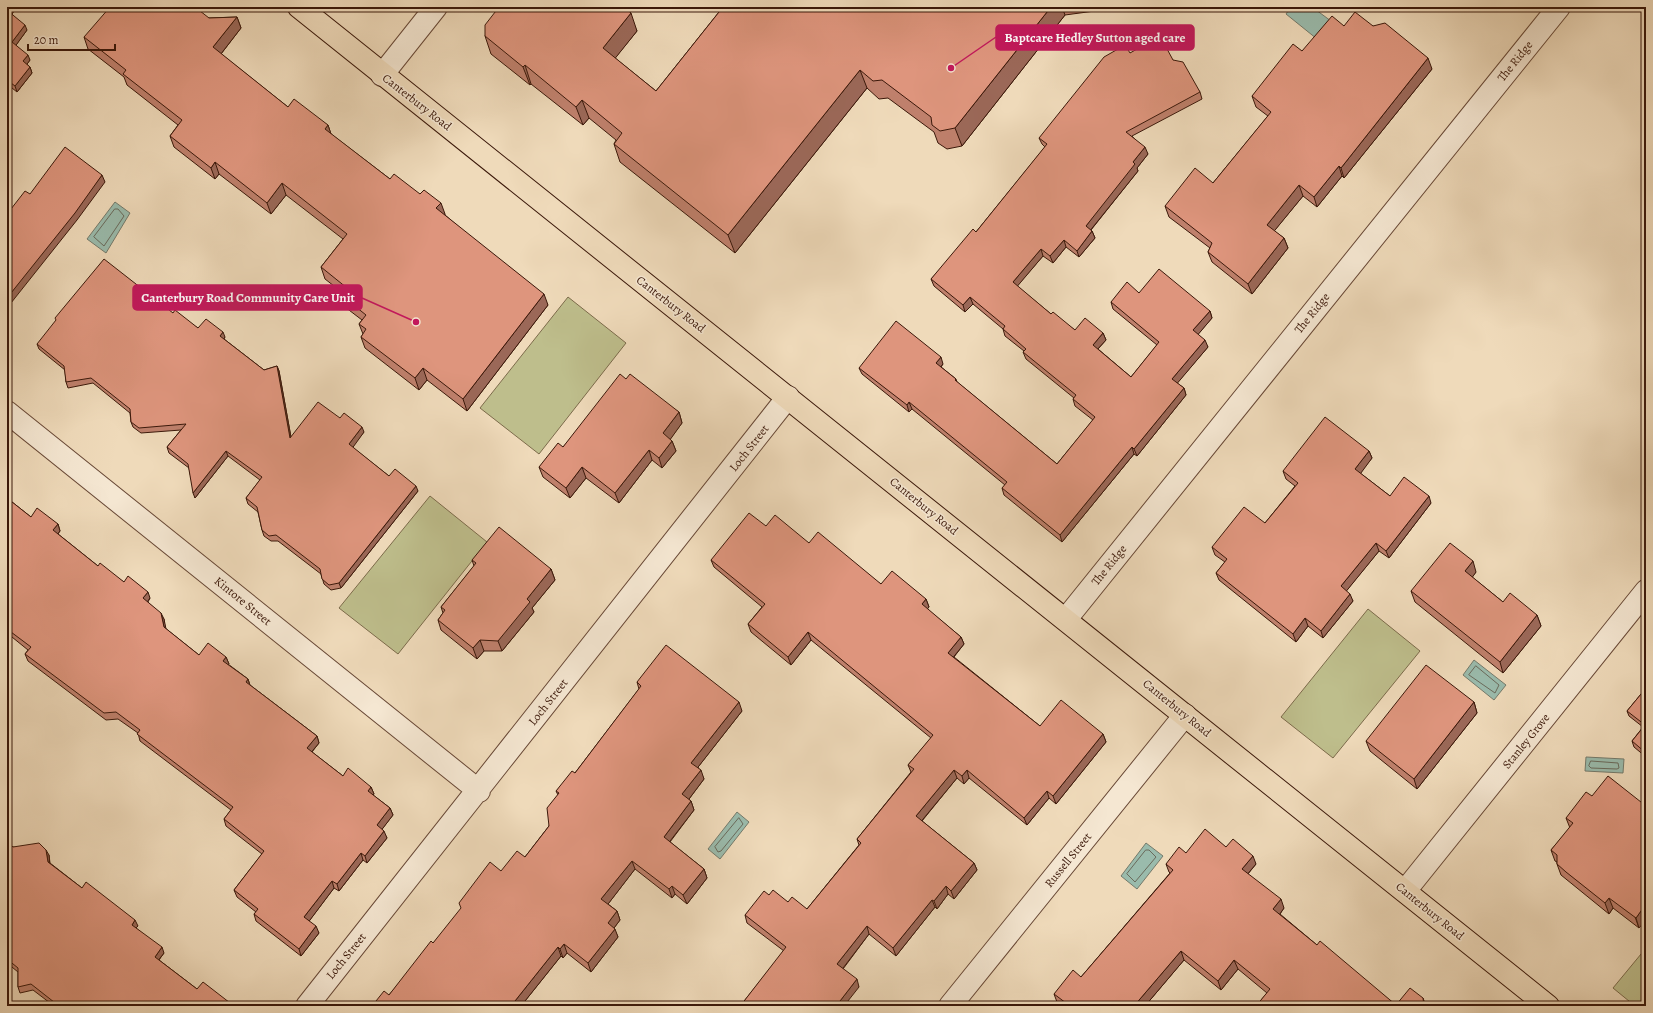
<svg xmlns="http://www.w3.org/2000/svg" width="1653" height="1013" font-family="Alegreya,serif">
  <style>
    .green { fill: #bebe8c; stroke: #7c6b4b }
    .water { fill: #9abbac; stroke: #747a6b }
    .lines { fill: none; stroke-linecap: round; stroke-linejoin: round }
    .shore { stroke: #6a6a5b; stroke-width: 1 }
    .street-casing { stroke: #684836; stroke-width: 24 }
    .primary-casing { stroke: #3b180a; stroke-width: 24 }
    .street { stroke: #f5e7d2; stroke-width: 22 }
    .primary { stroke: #efdaba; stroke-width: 22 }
    .wall { fill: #bf806c; stroke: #3b180a }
    .shaded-wall { fill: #9b6858; stroke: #3b180a }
    .building { fill: #de957d; stroke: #3b180a }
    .labels { text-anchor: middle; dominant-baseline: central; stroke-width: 3; stroke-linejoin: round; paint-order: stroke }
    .street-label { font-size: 12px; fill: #3b180a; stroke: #f5e7d2 }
    .leader { fill: none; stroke: #c2185b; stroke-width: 1.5 }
    .callout-dot { fill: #c2185b; stroke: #f5e7d2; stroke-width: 1.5 }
    .callout { fill: #c2185b; stroke: #c2185b; stroke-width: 1.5 }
    .callout-label { font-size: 13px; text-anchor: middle; font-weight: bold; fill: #fff }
  </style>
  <rect width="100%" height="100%" fill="#efdaba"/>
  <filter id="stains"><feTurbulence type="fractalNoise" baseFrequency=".005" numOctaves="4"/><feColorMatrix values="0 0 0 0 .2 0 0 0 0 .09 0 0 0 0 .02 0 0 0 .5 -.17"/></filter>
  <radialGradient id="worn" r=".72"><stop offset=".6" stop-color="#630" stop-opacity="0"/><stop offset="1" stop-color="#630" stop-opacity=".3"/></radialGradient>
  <!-- green -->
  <path class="green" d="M568,297L626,343L539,454L480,408Z
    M430,496L487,542L398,654L339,608Z
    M1368,609L1420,651L1333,758L1281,717Z
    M1646,948V1006H1635L1613,988Z"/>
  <!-- water -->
  <path class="water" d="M1291,7H1312L1331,21L1317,39L1286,14Z
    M115,202L130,213L106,253L87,239Z
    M1474,660L1506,685L1494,700L1463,675Z
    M1586,757L1624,759L1623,773L1585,771Z
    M737,812L749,822L720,859L708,849Z
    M1146,843L1163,856L1137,889L1121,876Z"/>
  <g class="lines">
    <!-- shore -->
    <path class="shore" d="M115,209H118L124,216L104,246L94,237Z
      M1476,666L1499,685L1495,693L1469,675Z
      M1591,761L1618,763L1619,768L1617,769L1591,768L1589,766Z
      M739,818L743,824L721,851L718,852L715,847Z
      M1146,850H1149L1156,857L1135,882L1127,874Z"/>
    <!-- street casing -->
    <g class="street-casing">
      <path id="street" d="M382,75L436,7
        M7,412L479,791
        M1066,619L1559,7
        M1405,891L1646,591
        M307,1006L788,397
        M950,1006L1185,715"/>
    </g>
    <!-- primary casing -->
    <g class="primary-casing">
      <path id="primary" d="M299,7L1548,1006"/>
    </g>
    <!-- street -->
    <use href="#street" class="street"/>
    <!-- primary -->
    <use href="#primary" class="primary"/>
  </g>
  <!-- wall -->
  <path class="wall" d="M7,7L12,14L27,30L16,45L30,60L27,64L30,67L32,73L17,92L7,84Z
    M497,7H624L637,31L615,58L656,91L723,7H1102V10L1065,15L962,146L947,149L938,143L934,132L888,98L879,99L867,88L735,253L620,162L614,144L616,140L589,118L583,125L531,84L530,85L491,54L485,36L498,9Z
    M237,17L241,28L221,54L288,107L328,125L331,134L390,179L445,214V215L548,305L467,411L427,380L419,390L365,348L361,337L363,334L359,324L362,320L345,307L341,295L343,293L325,279L321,267L343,239L286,195L271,214L219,174L215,179L174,147L170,136L178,125L127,85L124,77L88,49L84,37L209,18Z
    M1344,26H1373L1432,69L1344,178L1342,176L1317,207L1303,196L1274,231L1284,238L1288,248L1252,294L1212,262L1208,252L1210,248L1169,217L1165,206L1213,183L1268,116L1256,107L1252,96L1302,51Z
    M1130,53L1173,60L1200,92L1202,99L1132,136L1148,154L1137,168L1138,171L1091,230L1092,231L1095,238L1079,257L1066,247L1053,263L1043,256L1017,286L1051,314L1075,330L1103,333L1106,340L1098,349L1131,377L1157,345L1113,309L1111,302L1139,293L1210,311L1212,318L1198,334L1208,347L1177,383L1184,388L1186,395L1137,456L1134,454L1062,542L1004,495L1002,488L1005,485L912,409L909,412L862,374L859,368L943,364L941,367L956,379L957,382L1057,464L1093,420L1075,406L1073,399L1074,398L1026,359L1023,352L1024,351L1005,336L1003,329L973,304L965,312L934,286L931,279L976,232L1045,147L1042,144L1039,138Z
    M173,313L198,328L225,337L224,339L264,370L277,366L279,371L291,437L340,418L364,432L352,447L389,476L418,491L341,588L331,590L324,584L321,574L278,541H271L264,536L262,530L258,512L248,504L246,498L260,480L228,456L195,498L189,468L169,453L167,447L181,430L141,433L133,427L131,422L130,413L93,383L68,388L66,382L65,370L39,349L37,344Z
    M626,379L679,412L682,423L670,439L672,441L676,451L662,468L652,460L619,503L586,478L570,498L543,477L539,467L563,447Z
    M1369,451L1372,458L1360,473L1390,496L1431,503L1389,558L1379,551L1346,591L1353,601L1323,638L1308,626L1296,642L1219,580L1216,573L1225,562L1215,555L1212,547L1265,523L1295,486L1286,479L1283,471Z
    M7,498L31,517L58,524L60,531L58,534L98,566L150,598L148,602L164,619L165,628L199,655L226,657L229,664H228L248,679L250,685L317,736L319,743L312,752L343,776L371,787L374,794L373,795L390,808L393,815L382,829L387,838L367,863L363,860L339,891L334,888L309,921L319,933L301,956L256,921L254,914L256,912L237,897L234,890L262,854L226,826L224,819L231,810L140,741L138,733L118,719L106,720L28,661L25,654L28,650L7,633Z
    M766,526L809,543L881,584L926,599L929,607L927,609L961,637L964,644L954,657L1040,726L1103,734L1106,742L1056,804L1049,798L1027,825L969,778L964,784L957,778L922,821L974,863L977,870L954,899L948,894L937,909L935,907L896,956L869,934L843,969L859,987L741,1005L784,951L747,923L745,915L769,895L807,909L859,845L857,839L911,772L908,765L931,738L811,640L791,665L751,632L748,624L762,607L714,567L711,560Z
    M472,560L551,569L555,580L532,608L534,612L502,651H484L477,659L441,630L438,620L443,613L441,607L474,566Z
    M1476,572L1472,577L1503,602L1537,615L1541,626L1503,673L1415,602L1411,591Z
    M637,682L742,711L698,767L704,779L689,799L691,801L694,810L670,842L704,869L707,878L687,904L675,894L672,898L635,869L608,904L617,911L620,920L614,928L618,937L591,972L567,953L563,958L561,956L521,1006H372L389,995L433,943L525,857L549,826L558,795L556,791L575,773L639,689Z
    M1646,688V757L1634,747L1632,741L1643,727L1629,716L1627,711Z
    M1474,702L1477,713L1417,789L1370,751L1366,741Z
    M1592,796L1639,928L1613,908L1609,914L1561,875L1557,864V862L1555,861L1551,850L1570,828L1566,818Z
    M7,842L13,847L49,855L50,863L82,888L138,926L136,928L164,953L159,960L197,989L234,1006H54L33,990L20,993L18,987V972L7,963Z
    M1226,847L1256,864L1248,874L1284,908L1280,914L1317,945L1396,1005L1426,1006H1256L1267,993L1238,969L1221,990L1184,960L1145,1006H1062L1057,1002L1054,994L1081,977L1170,873L1169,872L1166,864Z"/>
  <!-- shaded-wall -->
  <path class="shaded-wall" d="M11,7H17L10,17L8,11Z
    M1051,7H1062L1065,15L962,146L955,128Z
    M631,13L637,31L609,66L603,48Z
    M237,17L241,28L217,59L213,47Z
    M25,25L27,30L14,48L12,42Z
    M28,55L30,60L25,67L23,61Z
    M1428,58L1432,69L1344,178L1341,168Z
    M525,65L531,84L530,85L523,67Z
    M30,67L32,73L17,92L15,86Z
    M860,70L867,88L735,253L728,235Z
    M582,100L589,118L583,125L576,107Z
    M328,125L332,137L325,129Z
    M1145,147L1148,154L1137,168L1138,171L1089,232L1086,226L1133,162Z
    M215,162L219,174L215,179L211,168Z
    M1339,166L1342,176L1317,207L1314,197Z
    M102,175L105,182L77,220L7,308V298Z
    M282,183L286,195L271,214L267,203Z
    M1299,185L1303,196L1271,235L1267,225Z
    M441,203L445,214L441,220L436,208Z
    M1092,231L1095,238L1079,257L1077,251Z
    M1284,238L1288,248L1252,294L1248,284Z
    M1064,240L1066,247L1053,263L1050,256Z
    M1041,249L1043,256L1015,289L1013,282Z
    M544,294L548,305L467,411L463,399Z
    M970,297L973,304L965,312L963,305Z
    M1210,311L1212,318L1196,337L1193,330Z
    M223,332L225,337L222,341L220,336Z
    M1103,333L1106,340L1095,352L1093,345Z
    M1205,340L1208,347L1175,386L1172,379Z
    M941,357L943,364L938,370L936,363Z
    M277,366L279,371L292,443L290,438Z
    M423,368L427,380L419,390L415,378Z
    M1184,388L1186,395L1137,456L1134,449Z
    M909,402L912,409L909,412L907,405Z
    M679,412L682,423L667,444L663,433Z
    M362,427L364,432L351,450L349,444Z
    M672,441L676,451L662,468L659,458Z
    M1132,447L1134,454L1062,542L1060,535Z
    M649,450L652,460L619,503L615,493Z
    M226,451L228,456L195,498L193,493Z
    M1369,451L1372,458L1358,477L1355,469Z
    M582,467L586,478L570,498L566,488Z
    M416,486L418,491L341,588L339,583Z
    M1429,496L1431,503L1389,558L1386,551Z
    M58,524L60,531L55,537L53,530Z
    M1376,543L1379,551L1344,594L1341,586Z
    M1473,561L1476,572L1469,582L1465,571Z
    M551,569L555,580L532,608L534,612L502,651L498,641L527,599Z
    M148,592L150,598L145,605L143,598Z
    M1350,594L1353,601L1323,638L1321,631Z
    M926,599L929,607L925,612L922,604Z
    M161,613L164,619L167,634L164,627Z
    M1537,615L1541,626L1503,673L1500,662Z
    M1305,618L1308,626L1296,642L1293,634Z
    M808,632L811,640L791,665L788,657Z
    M961,637L964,644L951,660L948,653Z
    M480,640L484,651L477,659L473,648Z
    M226,657L229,664L226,667L223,661Z
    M248,679L250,686L246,682Z
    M739,702L742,711L695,771L691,763Z
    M1474,702L1477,713L1417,789L1414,779Z
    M1103,734L1106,742L1056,804L1053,796Z
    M317,736L319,743L309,755L307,748Z
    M701,770L704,779L686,803L682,794Z
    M954,770L957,778L919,824L916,816Z
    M967,770L969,778L964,784L962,776Z
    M371,787L374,794L371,798L368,791Z
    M1047,791L1049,798L1027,825L1024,818Z
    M691,801L694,810L667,845L664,837Z
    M390,808L393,815L380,832L377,825Z
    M384,831L387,838L367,863L365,856Z
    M46,850L49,855L50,868L48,862Z
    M361,853L363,860L339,891L337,884Z
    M1253,856L1256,864L1245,877L1242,869Z
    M632,861L635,869L605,908L601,899Z
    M974,863L977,870L954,899L951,891Z
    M704,869L707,878L687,904L683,895Z
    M332,881L334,888L307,924L304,917Z
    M672,886L675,894L672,898L669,889Z
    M946,886L948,894L937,909L934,901Z
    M1609,898L1613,908L1609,914L1605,903Z
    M1281,899L1284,908L1277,918L1273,909Z
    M932,900L935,907L896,956L893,948Z
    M1646,904V920L1639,928L1636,918Z
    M617,911L620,920L611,932L608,923Z
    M135,920L138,926L134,930L132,925Z
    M316,926L319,933L301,956L299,949Z
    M867,926L869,934L840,972L837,964Z
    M615,929L618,937L591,972L588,963Z
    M564,944L567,953L563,958L560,949Z
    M162,947L164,953L157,962L155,957Z
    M558,947L561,956L521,1006H511Z
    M1181,951L1184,960L1145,1006H1134Z
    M1234,960L1238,969L1221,990L1218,981Z
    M857,979L859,987L844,1006L840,1001Z
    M1423,998L1426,1006H1424Z"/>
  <!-- building -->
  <path class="building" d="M7,7H11L8,11L25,25L12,42L28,55L23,61L30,67L15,86L7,80Z
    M110,7H195L209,18L237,17L213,47L288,107L294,99L328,125L325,129L390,179L394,174L420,194L424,190L441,203L436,208L544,294L463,399L423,368L415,378L361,337L366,329L359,324L366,315L341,295L347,288L321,267L347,234L282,183L267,203L215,162L211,168L170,136L182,120L123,74L126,70L84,37Z
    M499,7H624L631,13L603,48L656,91L723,7H1051L955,128L940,131L932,125L931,117L882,80L873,81L860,70L728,235L614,144L622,133L582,100L576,107L525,65L523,67L485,36V25Z
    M1355,12L1373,26L1385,23L1428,58L1341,168L1339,166L1314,197L1299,185L1267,225L1284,238L1248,284L1208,252L1212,243L1165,206L1195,168L1213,183L1271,112L1252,96L1293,44L1302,51L1332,16L1344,26Z
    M1160,36L1173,60L1183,62L1200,92L1126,132L1145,147L1133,162L1135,164L1086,226L1092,231L1077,251L1064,240L1050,256L1041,249L1013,282L1051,314L1053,312L1075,330L1085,318L1103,333L1093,345L1131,377L1159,342L1111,302L1127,282L1139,293L1159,269L1210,311L1193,330L1205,340L1172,379L1184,388L1134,449L1132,447L1060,535L1002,488L1007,482L909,402L907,405L859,368L896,321L941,357L936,363L956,379L955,380L1057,464L1095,417L1073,399L1076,395L1023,352L1026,349L1003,329L1005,326L970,297L963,305L931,279L973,229L976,232L1047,144L1039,138L1104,57L1125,45L1130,53Z
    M65,147L102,175L75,213L7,298V206L11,209L25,191L30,194Z
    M104,259L173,313L175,310L198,328L206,319L223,332L220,336L264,370L277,366L290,438L318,402L340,418L344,413L362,427L349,444L389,476L395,469L416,486L339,583L329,585L322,579L320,569L276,535L269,536L262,530L257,507L246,498L262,477L226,451L193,493L188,464L167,447L186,424L139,428L131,422L130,409L91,378L66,382L64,366L37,344L56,320L55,318Z
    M620,374L626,379L630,374L679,412L663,433L672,441L659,458L649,450L615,493L582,467L566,488L539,467L558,443L563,447Z
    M1325,417L1369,451L1355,469L1390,496L1404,477L1429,496L1386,551L1376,543L1341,586L1350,594L1321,631L1305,618L1293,634L1216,573L1227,559L1212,547L1244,507L1265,523L1298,483L1283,471Z
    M7,498L31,517L37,508L58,524L53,530L98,566L100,563L124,582L128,576L148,592L143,598L161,613L164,627L199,655L208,643L226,657L223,661L248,679L246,682L317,736L307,748L343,776L348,768L371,787L368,791L390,808L377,825L384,831L365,856L361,853L337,884L332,881L304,917L316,926L299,949L254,914L258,909L234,890L264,851L224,819L233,807L137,734L140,730L116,712L104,713L25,654L31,647L7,629Z
    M749,513L766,526L775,515L809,543L818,532L881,584L892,571L926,599L922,604L961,637L948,653L1040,726L1061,700L1103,734L1053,796L1047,791L1024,818L967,770L962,776L954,770L916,816L974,863L951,891L946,886L934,901L932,900L893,948L867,926L837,964L857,979L840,1001L846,1006H733L737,1001L741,1005L786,947L745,915L764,891L769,895L773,890L788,902L792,897L807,909L861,843L857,839L914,769L908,765L933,735L808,632L788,657L748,624L765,604L711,560Z
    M499,527L551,569L527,599L530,602L498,641L480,640L473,648L438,620L445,610L441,607L476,563L472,560Z
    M1450,543L1473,561L1465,571L1503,602L1510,593L1537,615L1500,662L1411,591Z
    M666,645L739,702L691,763L701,770L682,794L691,801L664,837L704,869L683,895L672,886L669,889L632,861L601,899L617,911L608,923L615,929L588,963L564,944L560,949L558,947L511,1006H372L384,991L389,995L431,941L433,943L461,908L459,903L490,862L501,871L517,851L525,857L549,826L547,808L559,793L556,791L572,771L575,773L641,686L637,682Z
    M1426,665L1474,702L1414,779L1366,741Z
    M1646,688V753L1632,741L1645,725L1627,711Z
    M1608,776L1646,806V904L1636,918L1609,898L1605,903L1566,872L1557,864V855L1551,850L1573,823L1566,818L1586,792L1592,796Z
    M1205,829L1226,847L1233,839L1253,856L1242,869L1281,899L1273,909L1317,945L1320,941L1396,1005L1410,988L1423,998L1424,1006H1256L1270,989L1234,960L1218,981L1181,951L1134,1006H1070L1054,994L1073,970L1081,977L1173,870L1166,864L1179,847L1186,853Z
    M7,842L13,847L39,843L46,850L48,862L82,888L86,882L135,920L132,925L162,947L155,957L197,989L203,982L234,1006H59L31,984L18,987V968L7,959Z"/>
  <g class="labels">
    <!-- street labels -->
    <g class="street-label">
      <text transform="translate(1515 61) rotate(-51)">The Ridge</text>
      <text transform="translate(417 102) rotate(38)">Canterbury Road</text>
      <text transform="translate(671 304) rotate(38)">Canterbury Road</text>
      <text transform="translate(1312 313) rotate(-51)">The Ridge</text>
      <text transform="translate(749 448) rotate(-52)">Loch Street</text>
      <text transform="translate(924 506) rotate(39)">Canterbury Road</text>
      <text transform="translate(1109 565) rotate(-51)">The Ridge</text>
      <text transform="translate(243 601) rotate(39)">Kintore Street</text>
      <text transform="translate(548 702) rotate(-52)">Loch Street</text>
      <text transform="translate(1177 708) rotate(39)">Canterbury Road</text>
      <text transform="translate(1526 741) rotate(-51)">Stanley Grove</text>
      <text transform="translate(1068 860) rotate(-51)">Russell Street</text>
      <text transform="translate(1430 911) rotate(39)">Canterbury Road</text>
      <text transform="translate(346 956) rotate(-51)">Loch Street</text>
    </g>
  </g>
  <!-- callouts -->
  <path class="leader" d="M951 68L996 37M416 322L362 298"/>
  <g class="callout-dot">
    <circle cx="951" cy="68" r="4"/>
    <circle cx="416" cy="322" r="4"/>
  </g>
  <g class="callout">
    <rect x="996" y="25" width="198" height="25" rx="4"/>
    <rect x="133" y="285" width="229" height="25" rx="4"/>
  </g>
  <g class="callout-label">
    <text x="1095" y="42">Baptcare Hedley Sutton aged care</text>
    <text x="248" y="302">Canterbury Road Community Care Unit</text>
  </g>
  <!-- margin -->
  <rect width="1653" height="1013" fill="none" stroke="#efdaba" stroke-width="24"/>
  <rect x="8" y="8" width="1637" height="997" fill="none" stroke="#3b180a" stroke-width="2"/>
  <rect x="12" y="12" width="1629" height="989" fill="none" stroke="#3b180a"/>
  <!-- scale -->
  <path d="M28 44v6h87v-6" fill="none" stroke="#3b180a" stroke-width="2"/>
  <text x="34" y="44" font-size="12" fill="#3b180a" stroke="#f5e7d2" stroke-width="3" paint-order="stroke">20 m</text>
  <rect width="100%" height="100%" filter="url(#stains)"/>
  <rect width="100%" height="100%" fill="url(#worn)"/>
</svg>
